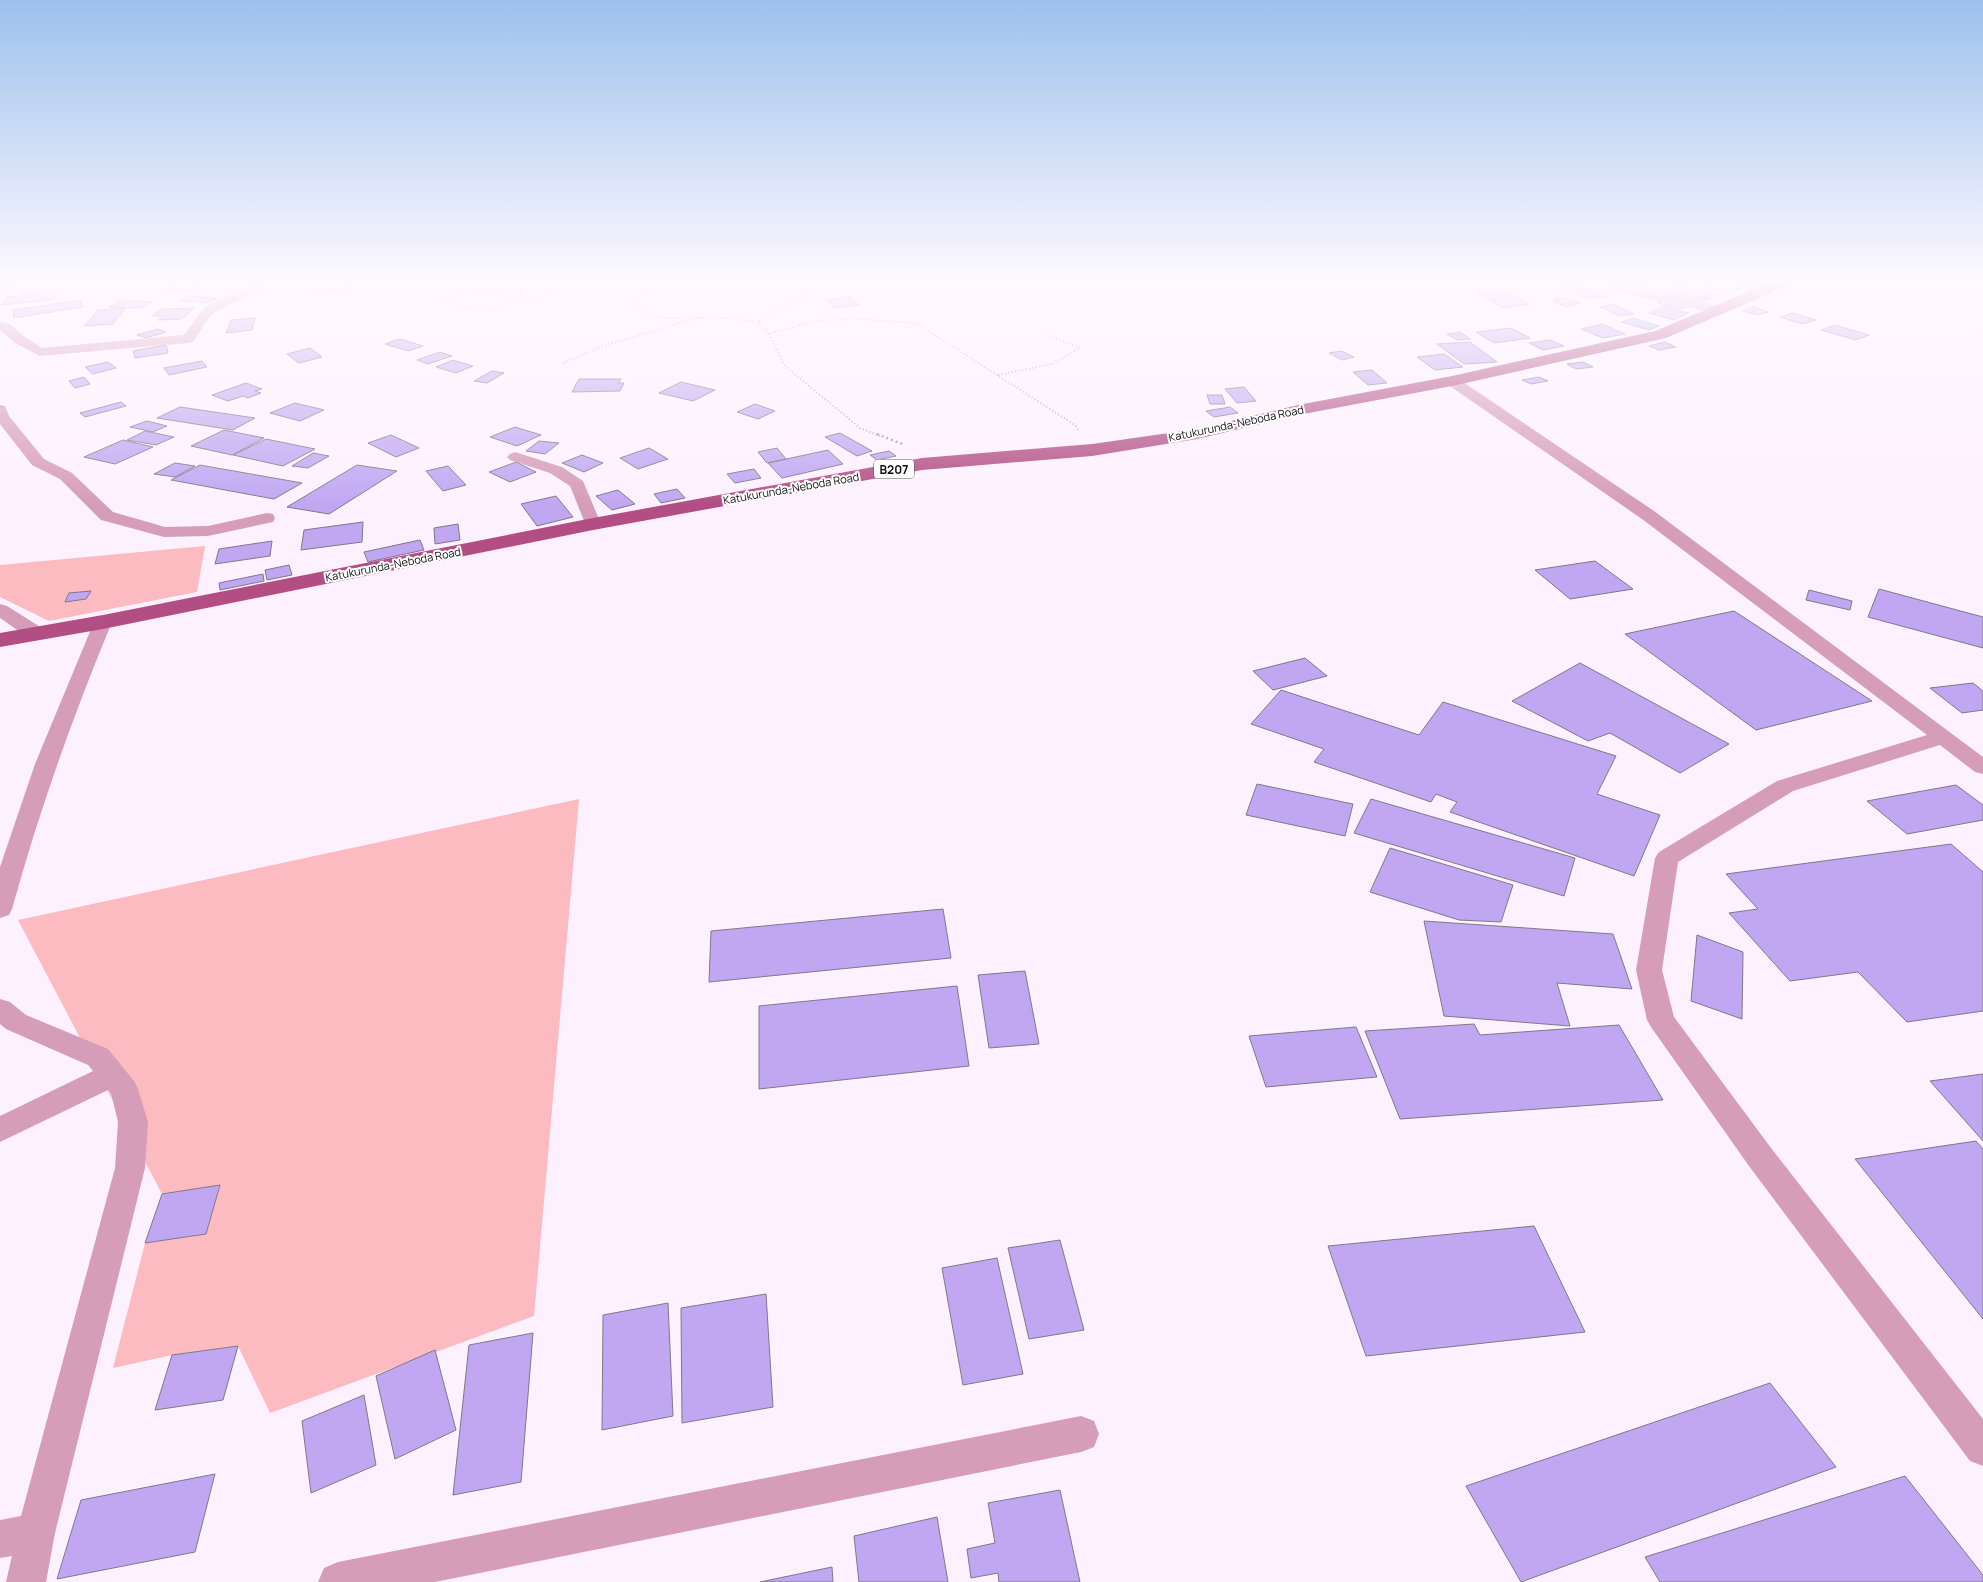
<svg xmlns="http://www.w3.org/2000/svg" width="1983" height="1582" font-family="Manrope,sans-serif">
  <style>
    .green { fill: #fcbbc0 }
    .building { fill: #c1a7f2; stroke: #7d7988 }
    .lines { fill: none; stroke-linecap: round; stroke-linejoin: round }
    .path-far1 { stroke: #a79da8; stroke-width: 2; stroke-dasharray: 1 2.5; stroke-linecap: butt }
    .path { stroke: #a79da8; stroke-width: 2.5; stroke-dasharray: 2 3; stroke-linecap: butt }
    .lane { fill: #d69db8; fill-rule: evenodd }
    .street { fill: #d69db8; fill-rule: evenodd }
    .primary { fill: #b24e84; fill-rule: evenodd }
    .labels { text-anchor: middle; dominant-baseline: central; stroke-width: 4; stroke-linejoin: round; paint-order: stroke }
    .far-street-label { font-size: 11px; fill: #0f0b0f; stroke: #fff }
    .shield { fill: #fff; stroke: #575457; stroke-width: 1 }
    .shield-label { font-size: 12px; font-weight: bold; fill: #0f0b0f }
  </style>
  <rect width="100%" height="100%" fill="#fef1ff"/>
  <!-- green -->
  <path class="green" d="M205,546L197,592L49,621L0,597V565Z
    M579,799L534,1316L270,1413L238,1346L172,1355L113,1368L145,1243L206,1234L220,1186L162,1194L18,920Z"/>
  <!-- building -->
  <path class="building" d="M176,283H206L194,291L164,290Z
    M318,283H355L350,289L312,290Z
    M1573,283L1581,286L1566,289L1551,284Z
    M1622,283H1649L1656,285L1641,289Z
    M1662,283H1697L1682,290L1659,284Z
    M1713,283H1727L1743,287L1730,293L1705,286Z
    M1588,288L1606,296L1589,299L1570,291Z
    M1673,289L1709,299L1696,304L1657,294Z
    M40,290L36,295L57,293L53,300L1,305L7,297L21,296L24,291Z
    M1505,290L1530,304L1503,308L1475,292Z
    M1705,291L1718,295L1708,299L1694,295Z
    M189,296L218,298L207,303L178,301Z
    M850,296L859,305L835,308L826,300Z
    M1562,297L1580,303L1566,307L1553,302L1559,300L1554,299Z
    M1664,299L1690,305L1682,309L1657,303Z
    M80,300L83,307L14,318L13,310Z
    M120,300L152,302L141,308L109,307Z
    M1614,304L1634,314L1620,316L1600,307Z
    M1663,306L1689,313L1674,320L1649,313Z
    M1753,307L1768,312L1758,315L1743,311Z
    M126,308L113,324L84,326L98,310Z
    M194,308L182,319L158,320L162,316H152L161,309Z
    M1793,313L1816,320L1803,324L1780,317Z
    M255,318L252,330L226,333L231,320Z
    M1632,318L1659,326L1649,330L1622,322Z
    M1602,324L1625,334L1603,338L1581,329Z
    M1835,325L1869,335L1856,340L1821,330Z
    M1511,328L1530,338L1494,343L1476,332Z
    M158,329L166,332L146,338L137,335Z
    M1460,332L1470,339L1457,340L1447,334Z
    M400,339L423,346L408,351L385,344Z
    M1550,340L1564,346L1543,350L1529,343Z
    M1470,342L1497,362L1464,364L1437,344Z
    M1665,342L1676,347L1659,350L1649,346Z
    M166,345L168,353L135,358L133,351Z
    M310,348L322,357L299,363L287,354Z
    M1341,351L1354,357L1342,360L1329,353Z
    M440,352L452,356L428,364L417,360Z
    M1444,354L1463,367L1435,370L1417,357Z
    M453,360L473,366L456,373L436,367Z
    M202,361L207,367L169,375L164,368Z
    M108,362L116,368L93,374L85,367Z
    M1583,362L1593,367L1576,369L1567,364Z
    M1372,370L1387,383L1368,385L1353,372Z
    M492,371L504,373L487,383L474,381Z
    M84,377L90,384L75,388L69,381Z
    M1539,377L1548,381L1531,384L1522,380Z
    M579,379H621L618,383H624L620,391L572,392Z
    M681,382L715,390L693,401L659,393Z
    M246,383L262,389L255,391L261,393L248,398L243,396L228,401L212,395Z
    M1244,387L1256,401L1237,403L1225,389Z
    M1207,395H1222L1225,404H1210Z
    M121,402L126,406L85,417L80,413Z
    M295,403L324,410L300,421L270,413Z
    M755,404L775,411L758,419L737,412Z
    M180,407L255,418L233,430L157,418Z
    M1230,407L1238,413L1214,417L1206,411Z
    M147,421L167,426L153,432L130,427Z
    M515,427L541,435L517,446L490,437Z
    M224,430L264,438L232,455L191,446Z
    M145,431L174,437L156,445L127,440Z
    M840,433L872,451L857,456L825,437Z
    M391,435L419,448L396,457L368,443Z
    M266,439L315,449L283,466L233,455Z
    M123,440L153,447L115,464L84,457Z
    M539,441L559,443L545,454L526,451Z
    M649,448L668,459L638,469L620,458Z
    M777,448L786,459L767,463L758,452Z
    M828,450L843,464L782,478L768,463Z
    M889,451L896,456L877,460L870,455Z
    M313,453L329,456L308,468L292,466Z
    M582,455L603,463L584,472L562,463Z
    M516,462L536,472L510,482L489,472Z
    M175,463L195,466L175,477L154,474Z
    M200,465L302,483L274,499L171,480Z
    M357,465L397,471L329,514L287,507Z
    M448,466L466,485L443,491L426,471Z
    M754,469L761,478L735,483L727,474Z
    M677,489L685,498L661,503L654,494Z
    M618,490L635,504L612,510L596,496Z
    M556,496L573,517L537,526L521,504Z
    M363,522L362,542L301,550L304,530Z
    M458,524L460,540L435,544L434,528Z
    M420,540L424,550L368,562L364,552Z
    M272,541L270,556L215,564L219,549Z
    M1595,561L1633,589L1570,599L1535,570Z
    M289,565L292,575L267,580L265,570Z
    M263,574L264,581L220,590L219,583Z
    M1879,589L1983,617V648L1868,617Z
    M1809,590L1852,601L1850,610L1806,600Z
    M91,591L86,599L65,602L69,593Z
    M1734,611L1872,701L1756,730L1625,634Z
    M1305,658L1327,676L1273,690L1253,671Z
    M1580,663L1729,744L1680,773L1610,733L1588,741L1512,701Z
    M1973,683L1983,691V710L1962,713L1930,688Z
    M1281,690L1419,735L1443,702L1616,756L1597,794L1660,815L1634,876L1450,812L1457,802L1436,794L1431,802L1314,762L1324,749L1251,724Z
    M1257,784L1353,804L1345,836L1246,815Z
    M1956,785L1983,805V820L1907,834L1867,801Z
    M1371,799L1575,858L1564,896L1354,833Z
    M1951,844L1983,872V1011L1907,1022L1858,972L1790,981L1729,913L1758,909L1726,874Z
    M1390,848L1513,885L1501,922L1459,920L1370,892Z
    M943,909L951,958L709,982L711,931Z
    M1424,921L1613,934L1632,989L1557,983L1570,1026L1444,1016Z
    M1697,935L1743,952L1742,1019L1691,1001Z
    M1025,971L1039,1044L989,1048L978,975Z
    M957,986L969,1066L759,1089V1006Z
    M1474,1024L1480,1035L1619,1025L1663,1100L1400,1119L1365,1031Z
    M1356,1027L1377,1077L1266,1087L1249,1036Z
    M1983,1074V1141L1930,1081Z
    M1976,1141L1983,1149V1319L1855,1159Z
    M220,1185L206,1234L145,1243L162,1194Z
    M1534,1226L1585,1332L1366,1356L1328,1246Z
    M1060,1240L1084,1330L1029,1339L1008,1248Z
    M997,1258L1023,1374L963,1385L942,1268Z
    M766,1294L773,1407L682,1423L681,1308Z
    M668,1303L673,1416L602,1430L603,1315Z
    M533,1333L521,1482L453,1495L469,1345Z
    M238,1346L223,1400L155,1410L172,1355Z
    M435,1350L456,1430L395,1459L376,1376Z
    M1770,1383L1836,1467L1521,1582L1466,1486Z
    M364,1395L376,1465L311,1493L302,1421Z
    M215,1474L195,1552L57,1579L81,1500Z
    M1905,1476L1983,1575V1582H1660L1645,1557Z
    M1060,1490L1080,1582H999L998,1573L971,1578L967,1549L995,1543L988,1503Z
    M937,1517L948,1582H859L854,1536Z
    M832,1567L833,1582H760Z"/>
  <g class="lines">
    <!-- path-far1 -->
    <path class="path-far1" d="M402,283L408,287L424,285L462,308L492,311L522,295L516,285
      M438,283L437,285L478,296L502,293L519,283
      M642,283L645,287L633,309L661,318H727L758,322
      M511,302L550,295L583,283
      M769,334L758,322L778,307L808,298L777,283
      M563,363L600,347L694,319
      M998,375L1052,364L1080,348L1047,335
      M880,436L860,428L785,366L769,334L814,321L856,319L916,323L1075,425L1079,431"/>
    <!-- path -->
    <path class="path" d="M877,434L905,445"/>
    <!-- lane -->
    <path class="lane" d="M24,283H38L0,291V287Z"/>
    <!-- street -->
    <path class="street" d="M18,283L16,286L0,292V284Z
      M258,283H274L224,307L210,316L193,342L188,343L40,356L15,343L0,330V322L10,324L25,337L42,348L184,335L202,310L216,301Z
      M1600,283H1619L1723,307L1725,310L1719,314L1631,295L1602,286Z
      M1736,283C1748,283 1764,281 1772,290L1766,294L1738,286Z
      M1973,283H1983V288L1975,286Z
      M1452,377L1457,378L1654,511L1983,757V774L1975,772L1940,745L1793,791L1678,862L1662,970L1674,1017L1771,1148L1983,1419V1466L1970,1461L1749,1166L1651,1027L1647,1020L1636,970L1655,858L1659,852L1777,781L1927,735L1642,519L1447,384L1445,381Z
      M0,405L5,406L9,416L44,459L72,473L113,512L165,527L208,526L267,513L273,514L275,518L273,522L208,536L164,537L101,520L60,479L32,465L0,424Z
      M515,452L562,467L583,481L601,524L599,528H587L570,486L550,473L510,460L507,457L510,454Z
      M0,604L7,606L45,630L48,634L45,638C29,642 13,626 0,618Z
      M103,616L110,618L112,622C73,716 39,811 12,909L9,915L0,918V867L35,764L94,622L96,618Z
      M0,999L10,1002L26,1015L108,1049L134,1081L138,1089L148,1122L145,1168L55,1533L46,1582H6L12,1556L0,1558V1520L21,1516L115,1168L118,1122L111,1093L108,1090L0,1142V1116L93,1071L88,1065L6,1029L0,1024Z
      M1081,1416L1094,1421L1099,1434L1094,1447L1081,1452L435,1582H318L324,1568L338,1562Z"/>
    <!-- primary -->
    <path class="primary" d="M1769,283H1789L1787,286L1666,338L1452,386L1298,415L1197,439L1092,456L922,470L593,530L103,629L0,647V633L103,615L593,518L922,458L1092,444L1197,429L1298,405L1452,376L1655,331Z"/>
  </g>
  <!-- sky -->
  <linearGradient id="sky" x2="0" y2="1"><stop stop-color="#9dc1ed"/><stop offset="0.56" stop-color="#fff9ff"/><stop offset="1" stop-color="#fff9ff" stop-opacity="0"/></linearGradient>
  <rect width="1983" height="505" fill="url(#sky)"/>
  <g class="labels">
    <!-- far-street labels -->
    <g class="far-street-label">
      <text transform="translate(1236 423) rotate(-12)">Katukurunda-Neboda Road</text>
      <text transform="translate(791 488) rotate(-10)">Katukurunda-Neboda Road</text>
      <text transform="translate(393 564) rotate(-11)">Katukurunda-Neboda Road</text>
    </g>
    <!-- shield labels -->
    <rect class="shield" x="874" y="459.5" width="40" height="19" rx="4"/>
    <g class="shield-label">
      <text x="894" y="469">B207</text>
    </g>
  </g>
</svg>
